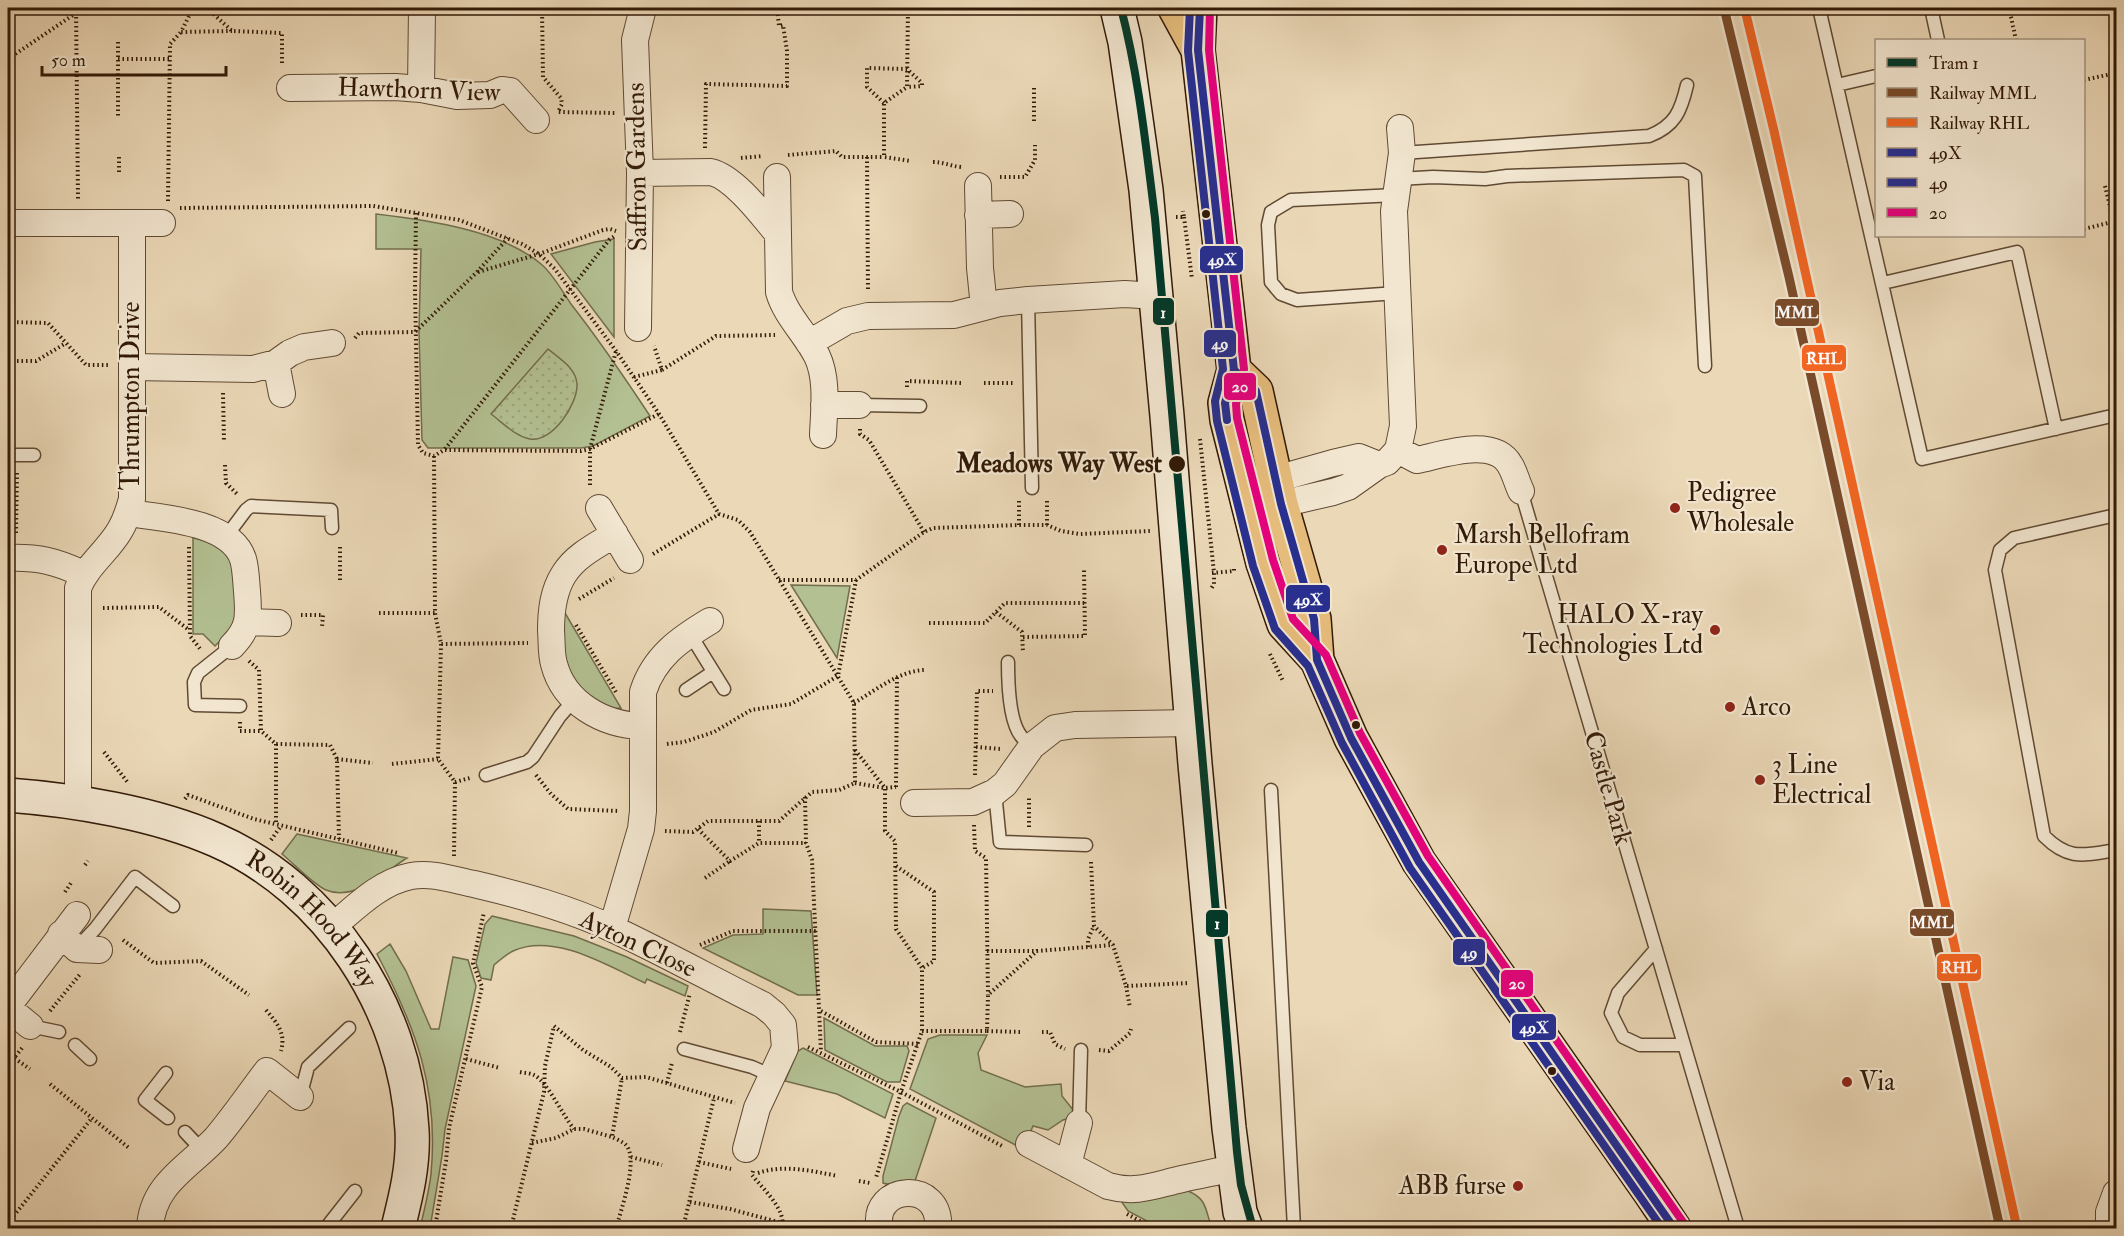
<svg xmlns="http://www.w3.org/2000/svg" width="2124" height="1236" font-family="'IM FELL Double Pica',serif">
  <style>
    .grass { fill: #b3c092; stroke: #726d4c; stroke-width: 1.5 }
    .park { fill: url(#park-dots); stroke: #726d4c; stroke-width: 1.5 }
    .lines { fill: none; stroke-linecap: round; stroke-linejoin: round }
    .lane-casing { stroke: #604a33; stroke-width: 15 }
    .street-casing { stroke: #604a33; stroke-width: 28 }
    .secondary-casing { stroke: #321a07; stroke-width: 36 }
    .primary-casing { stroke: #321a07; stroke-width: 36 }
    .path { stroke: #321a07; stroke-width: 4; stroke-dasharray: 1.5 3; stroke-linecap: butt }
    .lane { stroke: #f2e6d0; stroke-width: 12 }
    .street { stroke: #f2e6d0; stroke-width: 26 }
    .secondary { stroke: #f2e6d0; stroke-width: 33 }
    .primary { stroke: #e6bc7c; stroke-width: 33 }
    .bus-1-casing { stroke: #f2e6d0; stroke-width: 12 }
    .bus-2-casing { stroke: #f2e6d0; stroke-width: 12 }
    .bus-3-casing { stroke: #f2e6d0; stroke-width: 12 }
    .bus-1 { stroke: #282f8f; stroke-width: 8 }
    .bus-2 { stroke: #282f8f; stroke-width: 8 }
    .bus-3 { stroke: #e5007d; stroke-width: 8 }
    .rail-1-casing { stroke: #f2e6d0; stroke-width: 14 }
    .rail-2-casing { stroke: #f2e6d0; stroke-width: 14 }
    .rail-1 { stroke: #7a4b2a; stroke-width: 9 }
    .rail-2 { stroke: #f26522; stroke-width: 9 }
    .tram-1-casing { stroke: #f2e6d0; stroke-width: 12 }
    .tram-1 { stroke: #003828; stroke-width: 8 }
    .bus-dot { fill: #321a07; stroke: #f2e6d0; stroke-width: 2 }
    .poi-dot { fill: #8f2418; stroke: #f2e6d0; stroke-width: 2 }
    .labels { text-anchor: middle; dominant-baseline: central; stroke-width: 4.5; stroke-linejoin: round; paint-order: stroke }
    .street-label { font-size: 26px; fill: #321a07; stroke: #f2e6d0 }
    .stop-label { font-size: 26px; font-weight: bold; fill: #321a07; stroke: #f2e6d0; text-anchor: end }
    .poi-label { font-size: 26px; fill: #321a07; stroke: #f2e6d0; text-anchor: start }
    .line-badge { stroke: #f2e6d0; stroke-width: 2 }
    .badge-label { font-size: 16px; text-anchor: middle; font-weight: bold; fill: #fff }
  </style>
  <defs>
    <pattern id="park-dots" width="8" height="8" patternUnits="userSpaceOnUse" patternTransform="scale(1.5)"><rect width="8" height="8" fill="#b3c092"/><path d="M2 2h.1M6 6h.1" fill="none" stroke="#9aa47c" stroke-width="1.8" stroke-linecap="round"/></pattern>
  </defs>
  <rect width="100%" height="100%" fill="#ebd8b7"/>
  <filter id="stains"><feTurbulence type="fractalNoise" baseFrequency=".00333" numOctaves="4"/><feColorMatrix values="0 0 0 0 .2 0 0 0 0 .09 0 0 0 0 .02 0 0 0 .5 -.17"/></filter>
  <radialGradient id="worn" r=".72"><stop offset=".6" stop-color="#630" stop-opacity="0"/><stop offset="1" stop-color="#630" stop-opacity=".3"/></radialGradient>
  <!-- grass -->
  <path class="grass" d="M376,214C427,220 501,230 541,264C553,274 562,291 571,304C599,340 625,378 650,416L593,446L581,448H428L422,440L419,331L421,249H376Z
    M614,239V337L551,254L595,242Z
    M193,538C202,540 213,542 221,547C240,562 235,604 235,626L215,646L203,634H193Z
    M791,585L850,586L837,658Z
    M565,613L621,708L610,709L578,691L564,665L561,614Z
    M297,834L407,858C384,872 355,902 326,890C313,884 294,864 282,854Z
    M763,909L811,911L817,995H798L703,948L733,935L763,934Z
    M492,916L574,936L627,957L688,986L685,996L647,979L645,983C608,966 554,932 513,951C507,954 500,960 494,965L491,980L481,978L476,963L485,924Z
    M390,944L406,971L431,1029H439L453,957L468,960L476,986L445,1129L442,1156L430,1228H420C424,1211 429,1192 431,1174C439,1089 416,1028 377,954Z
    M824,1018L875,1046H907L909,1051L900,1082H887L825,1050Z
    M940,1035H987L978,1053L981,1070L1025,1087L1061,1084L1062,1096L1074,1111V1117L1063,1120L1048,1130L1033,1126L1023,1149L910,1089L928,1039Z
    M803,1048L893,1094L885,1118L837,1094L785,1081L798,1051Z
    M907,1103L936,1118L915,1181C905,1181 892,1187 883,1183V1176L899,1116L903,1106Z
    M1188,1191C1208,1199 1205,1211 1212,1228H1160L1128,1211L1119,1198L1136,1200Z"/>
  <!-- park -->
  <path class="park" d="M548,349C559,358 576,368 577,384C578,404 552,443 530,439C515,436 503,423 491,414Z"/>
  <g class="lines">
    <!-- lane casing -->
    <g class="lane-casing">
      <path id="lane" d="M1819,8L1922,459L2116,415
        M1931,8L1938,40
        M1837,85L1876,76
        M1402,153L1649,136C1675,126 1681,111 1687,85
        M1398,179L1433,177L1485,179L1507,176L1684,170L1695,176L1705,366
        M1396,195L1291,200L1271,212L1268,225L1271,282L1281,294L1297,300L1397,293
        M1883,283L2017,252L2056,429
        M1028,300L1032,488
        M859,405L920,406
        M8,455H34
        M1521,491L1738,1228
        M2116,515L2014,538L2000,550L1995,570L2044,836C2069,861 2084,855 2116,850
        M225,538L246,510L251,506L331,510L332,528
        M690,634L724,689
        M232,646L198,673L194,682L195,705L240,706
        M1008,662C1008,681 1009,721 1021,736C1024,740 1028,743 1032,746
        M686,690L713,672
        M486,775L527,762L533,757L560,716L574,700
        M1271,790L1294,1228
        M995,792L1000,842L1086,845
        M77,948L95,929L135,877L173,906
        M1656,949L1618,993L1611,1013L1623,1037L1640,1045H1684
        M30,1026L59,1032
        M75,1045L90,1059
        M684,1049L752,1067L772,1076
        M166,1073L145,1100L168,1118
        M300,1097L308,1067L349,1028
        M1079,1123L1081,1050
        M185,1132L202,1150
        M326,1228L355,1191"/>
    </g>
    <!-- street casing -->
    <g class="street-casing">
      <path id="street" d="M290,88L395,87L421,89L457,96L490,95L502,90L510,91L536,120
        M421,89L422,8
        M640,173L711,172C735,178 762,215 778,234
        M777,177L779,292C786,316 806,334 817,356C828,379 824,409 823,435
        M978,186L980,268L984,307
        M978,215L1010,214
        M13,223H162
        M638,328L640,173L635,40L643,8
        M809,343L847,321L868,316L954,315L1000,303L1028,300L1125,294L1156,296
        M276,363L282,394
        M132,367L253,369L276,363L290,353L304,347L332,343
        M824,405H859
        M1398,450L1417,460C1442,455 1494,436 1510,465C1515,473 1517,483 1521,491
        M1379,465L1359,457L1333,463L1276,479L1247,498L1281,504L1333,492L1348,487L1379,465L1387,462L1398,450L1403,426L1394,211L1402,153L1400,128
        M599,508L630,560
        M128,513C161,518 231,521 243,559C246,569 246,581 247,591C249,616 250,628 232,646
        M615,534C597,545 575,556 564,574C553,591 551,611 551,631C552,642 551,654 554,664C564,703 603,725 642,726
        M8,558C38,557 56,561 83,574
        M248,622L278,623
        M78,803V588C87,565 108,551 120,530C126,520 129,510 132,499V223
        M914,803L973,802L995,792L1005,784L1032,746L1055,728L1075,725L1193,723
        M332,927C356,907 380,882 411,876C432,872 454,880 474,884C521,895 569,908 613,929C664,953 713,980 763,1005L774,1014L783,1025L785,1048L757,1108L746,1149
        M612,928L641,829L643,811V692C654,657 680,639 710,621
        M61,934L77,949L99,950
        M8,1006L77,915
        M8,1008L30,1026
        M1029,1144L1108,1186C1137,1194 1155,1185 1182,1179C1199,1175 1216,1172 1233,1168
        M1068,1165L1079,1123
        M150,1228C152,1184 189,1167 216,1138C234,1117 250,1093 267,1071L300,1097
        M880,1228C870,1185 942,1178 938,1228
        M2109,1228V1212L2116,1193"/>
    </g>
    <!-- secondary casing -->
    <g class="secondary-casing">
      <g id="secondary">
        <path d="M1117,8L1125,42L1146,190L1167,416L1195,764L1229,1128L1240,1212L1246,1228"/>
        <path id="s1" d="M8,795C74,800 155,813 216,840C328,889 406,1008 412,1130C414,1164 406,1196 398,1228"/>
      </g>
    </g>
    <!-- primary casing -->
    <g class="primary-casing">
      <path id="primary" d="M1175,8L1198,50
        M1200,8L1198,50L1234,370L1225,403L1227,420L1263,563L1284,624L1317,660
        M1234,370L1256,391L1281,504L1314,619L1317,660L1351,738L1419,862L1649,1191L1674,1228"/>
    </g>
    <!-- path -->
    <path class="path" d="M76,8L78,199
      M193,8L181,32L232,31
      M207,8L232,31L282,33V65
      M542,8L543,77L561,98L562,104L558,112L615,113
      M908,8L907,87L884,103V157L911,161
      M2009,8L2016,40
      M118,42V117
      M8,59L76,13
      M118,59H170
      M2084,80L2116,73
      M1034,88V121
      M884,103L867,87V68L907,69L922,83V86L907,87
      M705,148L706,84L787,86V51L783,25L779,26L777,8
      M788,155L836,151L842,157H884
      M119,157V172
      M867,157L868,291
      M741,158L763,156
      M933,162C944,162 950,166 961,167
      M1000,177H1025L1035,160V145
      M2105,186L2114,222
      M168,201L170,44L181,32
      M180,208L373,206L459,220L522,244L539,254L555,269L616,351L659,414L719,514L738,520L750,532L854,703L855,783
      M416,213L415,290L418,445L423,453L434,456L444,450L581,451L590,449L659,414
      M1176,217H1184L1183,211
      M1184,217L1192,279
      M2084,229L2116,221
      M478,272L539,254L603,230L610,229L616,231
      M8,322L48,323L86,365H108
      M355,338L359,333L415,332L476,273L508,238
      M8,361H36L66,343
      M662,370L716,336L775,335
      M634,377L662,370L654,346
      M984,383H1013
      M907,387V381L961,383
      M223,393L224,442
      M860,429V434L869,440L924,532
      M1200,439L1214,573V584L1211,589
      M445,449L609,240L616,235
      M434,456L435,613L441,644L528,643
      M225,465L226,483L238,495
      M590,485V449L616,351
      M1019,525V501
      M1047,525V500
      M16,533L17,471
      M189,547L190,636L201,650
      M653,554L719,514
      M1212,573L1234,571V568
      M340,580V545
      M779,580H856L924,532L933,528L1019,525H1047L1061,531L1080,534L1150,531
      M579,599L614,578
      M103,608L159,607L189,630
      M996,612L1022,632L1023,653
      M379,613H435
      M301,615H323L322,628
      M929,623H985L1005,603H1085
      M576,625L617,694
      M1023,637L1085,636L1084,570
      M441,644L438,759L455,782
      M1270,654L1283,681
      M249,661L259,670L261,731L276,744L330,745L337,759L339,839
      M854,703C876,690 899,671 924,670
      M240,722V731H261
      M276,744V825
      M667,744L684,742L714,732L751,710L791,704L838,676L856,580
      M976,747L1001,749
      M855,750L885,788L896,787
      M104,752L129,784
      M337,759L373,763
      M392,764L438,759
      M536,775L551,794L568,809L619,811
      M975,775L977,691H993
      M455,782L470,778
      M855,783L885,788V831L895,841L896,929L922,968V1031L901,1092L876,1178
      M896,787L897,677
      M805,797L806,843L812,860L821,1052
      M185,799L188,795L254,819L398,853
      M759,821V843
      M974,825L975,851L986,858L988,995
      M1029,827V796
      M698,829L730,861L759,843H806
      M665,831L693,832L708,821H779L812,792L839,790L855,783
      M271,840L281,826
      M454,856L455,782
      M1091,862L1094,926L1113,945L1126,986L1189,983
      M85,865L88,861
      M896,866L934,892V961L922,968
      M705,878L730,861
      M65,892L71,883
      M123,940L154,963L201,961L249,995
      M700,945L733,931H816
      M1088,947V939L1094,926
      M987,951H1037
      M1126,986L1130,1008
      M266,1010C277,1023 286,1033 281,1051
      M50,1011L81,973
      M821,1011L876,1042L918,1044
      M922,1031H987L988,995L1037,951L1113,945
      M987,1031L1022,1032
      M680,1032L690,993
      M1042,1032H1050L1055,1044L1065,1049
      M808,1047L901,1092L1004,1147
      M22,1048L14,1058L30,1069
      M1099,1050L1109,1051L1130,1033L1131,1029
      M466,1059L500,1068
      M520,1072C525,1073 530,1073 534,1075C547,1081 563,1116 574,1129
      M667,1083L672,1063
      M50,1084L129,1148
      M532,1143L556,1138L574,1129H584L612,1137
      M631,1157L662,1165
      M699,1162L731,1169
      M753,1171L752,1175C762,1188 787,1210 782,1228
      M758,1173C785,1164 811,1171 838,1176
      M859,1181L870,1183
      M690,1202L730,1209L782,1223
      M1127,1214L1153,1228
      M8,1223L92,1118
      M435,1228L446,1161L449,1128L482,987L473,963L484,912
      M511,1228L544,1092L545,1066L554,1026L583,1050L611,1067L622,1078L646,1077L735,1103
      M616,1228C621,1210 640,1157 625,1144C621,1141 616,1139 612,1137L622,1078
      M683,1228L714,1098"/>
    <!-- lane -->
    <use href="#lane" class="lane"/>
    <!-- street -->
    <use href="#street" class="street"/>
    <!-- secondary -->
    <use href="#secondary" class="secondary"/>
    <!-- primary -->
    <use href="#primary" class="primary"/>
    <!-- bus-1 casing -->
    <g class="bus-1-casing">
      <path id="bus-1" d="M1200,8L1198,50L1234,370L1225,403L1227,420
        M1234,370L1256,391L1281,504L1314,619L1317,660L1351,738L1419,862L1674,1228"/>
    </g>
    <!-- bus-2 casing -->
    <g class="bus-2-casing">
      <path id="bus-2" d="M1190,8L1188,51L1223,369L1215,401L1217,421L1253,566L1275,629L1308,666L1342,743L1410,868L1662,1228"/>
    </g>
    <!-- bus-3 casing -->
    <g class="bus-3-casing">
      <path id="bus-3" d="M1210,8L1209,50L1244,369L1236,404L1237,418L1273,560L1293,619L1326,655L1360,733L1428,856L1683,1222"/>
    </g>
    <!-- bus-1 -->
    <use href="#bus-1" class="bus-1"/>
    <!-- bus-2 -->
    <use href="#bus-2" class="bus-2"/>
    <!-- bus-3 -->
    <use href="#bus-3" class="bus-3"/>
    <!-- rail-1 casing -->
    <g class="rail-1-casing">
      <path id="rail-1" d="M1724,8L1789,277L2000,1228"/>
    </g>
    <!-- rail-2 casing -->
    <g class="rail-2-casing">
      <path id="rail-2" d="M1745,10L1774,131L2017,1228"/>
    </g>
    <!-- rail-1 -->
    <use href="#rail-1" class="rail-1"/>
    <!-- rail-2 -->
    <use href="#rail-2" class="rail-2"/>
    <!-- tram-1 casing -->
    <g class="tram-1-casing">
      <path id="tram-1" d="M1121,8C1139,77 1146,148 1155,218L1237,1152L1241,1185L1253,1228"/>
    </g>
    <!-- tram-1 -->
    <use href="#tram-1" class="tram-1"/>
  </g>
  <!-- markers -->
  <g class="bus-dot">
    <circle cx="1206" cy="214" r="5"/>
    <circle cx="1177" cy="464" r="9"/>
    <circle cx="1356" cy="725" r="5"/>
    <circle cx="1552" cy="1071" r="5"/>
  </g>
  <g class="poi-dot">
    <circle cx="1675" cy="508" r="6"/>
    <circle cx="1442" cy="550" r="6"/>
    <circle cx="1715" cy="630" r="6"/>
    <circle cx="1730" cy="707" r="6"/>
    <circle cx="1760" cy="780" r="6"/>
    <circle cx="1847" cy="1082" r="6"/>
    <circle cx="1518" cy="1186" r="6"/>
  </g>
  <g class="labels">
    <!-- street labels -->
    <g class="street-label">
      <text transform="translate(419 90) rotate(2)">Hawthorn View</text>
      <text transform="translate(637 167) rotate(-91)">Saffron Gardens</text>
      <text transform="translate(131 396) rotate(-90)">Thrumpton Drive</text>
      <text transform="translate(1608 788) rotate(74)">Castle Park</text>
      <text stroke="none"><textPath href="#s1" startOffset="340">Robin Hood Way</textPath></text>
      <text transform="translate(638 944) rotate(25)">Ayton Close</text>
    </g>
    <!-- stop labels -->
    <g class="stop-label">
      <text x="1162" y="464">Meadows Way West</text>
    </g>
    <!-- poi labels -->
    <g class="poi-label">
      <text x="1687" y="493">Pedigree<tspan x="1687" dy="30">Wholesale</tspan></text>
      <text x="1454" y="535">Marsh Bellofram<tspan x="1454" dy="30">Europe Ltd</tspan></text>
      <text x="1703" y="615" text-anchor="end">HALO X-ray<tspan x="1703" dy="30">Technologies Ltd</tspan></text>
      <text x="1742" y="707">Arco</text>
      <text x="1772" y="765">3 Line<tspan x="1772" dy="30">Electrical</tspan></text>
      <text x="1859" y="1082">Via</text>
      <text x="1506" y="1186" text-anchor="end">ABB furse</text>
    </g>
  </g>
  <g class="line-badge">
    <rect x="1199" y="245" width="45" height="29" rx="6" fill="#282f8f"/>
    <rect x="1152" y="297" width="23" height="29" rx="6" fill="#003828"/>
    <rect x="1774" y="298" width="46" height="29" rx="6" fill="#7a4b2a"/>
    <rect x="1203" y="329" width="34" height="29" rx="6" fill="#282f8f"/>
    <rect x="1801" y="344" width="46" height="28" rx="6" fill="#f26522"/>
    <rect x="1223" y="372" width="34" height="29" rx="6" fill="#e5007d"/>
    <rect x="1285" y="584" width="46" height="29" rx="6" fill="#282f8f"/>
    <rect x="1909" y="908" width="46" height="29" rx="6" fill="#7a4b2a"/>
    <rect x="1205" y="909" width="24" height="29" rx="6" fill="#003828"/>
    <rect x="1452" y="938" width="34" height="28" rx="6" fill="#282f8f"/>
    <rect x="1936" y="953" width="46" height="29" rx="6" fill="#f26522"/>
    <rect x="1500" y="969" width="34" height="29" rx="6" fill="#e5007d"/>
    <rect x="1511" y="1013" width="46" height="28" rx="6" fill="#282f8f"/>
  </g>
  <g class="badge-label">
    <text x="1222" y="265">49X</text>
    <text x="1163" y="318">1</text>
    <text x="1797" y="318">MML</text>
    <text x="1220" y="349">49</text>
    <text x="1824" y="364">RHL</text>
    <text x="1240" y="392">20</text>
    <text x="1308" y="605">49X</text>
    <text x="1932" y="928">MML</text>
    <text x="1217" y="929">1</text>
    <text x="1469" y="958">49</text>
    <text x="1959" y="973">RHL</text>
    <text x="1517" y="989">20</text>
    <text x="1534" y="1033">49X</text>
  </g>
  <!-- margin -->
  <rect width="2124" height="1236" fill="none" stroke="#ebd8b7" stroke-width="30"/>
  <rect x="9" y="9" width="2106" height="1218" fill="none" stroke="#321a07" stroke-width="3"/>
  <rect x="15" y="15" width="2094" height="1206" fill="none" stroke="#321a07" stroke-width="1.5"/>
  <!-- legend -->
  <rect x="1875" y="39" width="210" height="198" fill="#f2e6d0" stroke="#a59480" stroke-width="1.5"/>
  <rect x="1887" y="58" width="30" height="9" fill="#003828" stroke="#a59480" stroke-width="1.5"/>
  <text x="1929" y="69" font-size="18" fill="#321a07">Tram 1</text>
  <rect x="1887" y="88" width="30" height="9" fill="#7a4b2a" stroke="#a59480" stroke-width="1.5"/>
  <text x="1929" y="99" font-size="18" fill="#321a07">Railway MML</text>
  <rect x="1887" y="118" width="30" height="9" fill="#f26522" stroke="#a59480" stroke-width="1.5"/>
  <text x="1929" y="129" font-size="18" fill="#321a07">Railway RHL</text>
  <rect x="1887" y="148" width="30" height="9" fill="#282f8f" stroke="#a59480" stroke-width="1.5"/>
  <text x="1929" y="159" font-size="18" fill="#321a07">49X</text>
  <rect x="1887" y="178" width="30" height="9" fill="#282f8f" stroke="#a59480" stroke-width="1.5"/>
  <text x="1929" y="189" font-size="18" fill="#321a07">49</text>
  <rect x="1887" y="208" width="30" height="9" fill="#e5007d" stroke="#a59480" stroke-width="1.5"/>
  <text x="1929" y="219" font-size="18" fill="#321a07">20</text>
  <!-- scale -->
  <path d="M42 66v9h184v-9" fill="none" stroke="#321a07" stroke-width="3"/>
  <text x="51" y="66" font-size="18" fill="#321a07" stroke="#f2e6d0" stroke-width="4.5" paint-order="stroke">50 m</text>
  <rect width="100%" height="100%" filter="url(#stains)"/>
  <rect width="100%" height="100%" fill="url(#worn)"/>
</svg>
